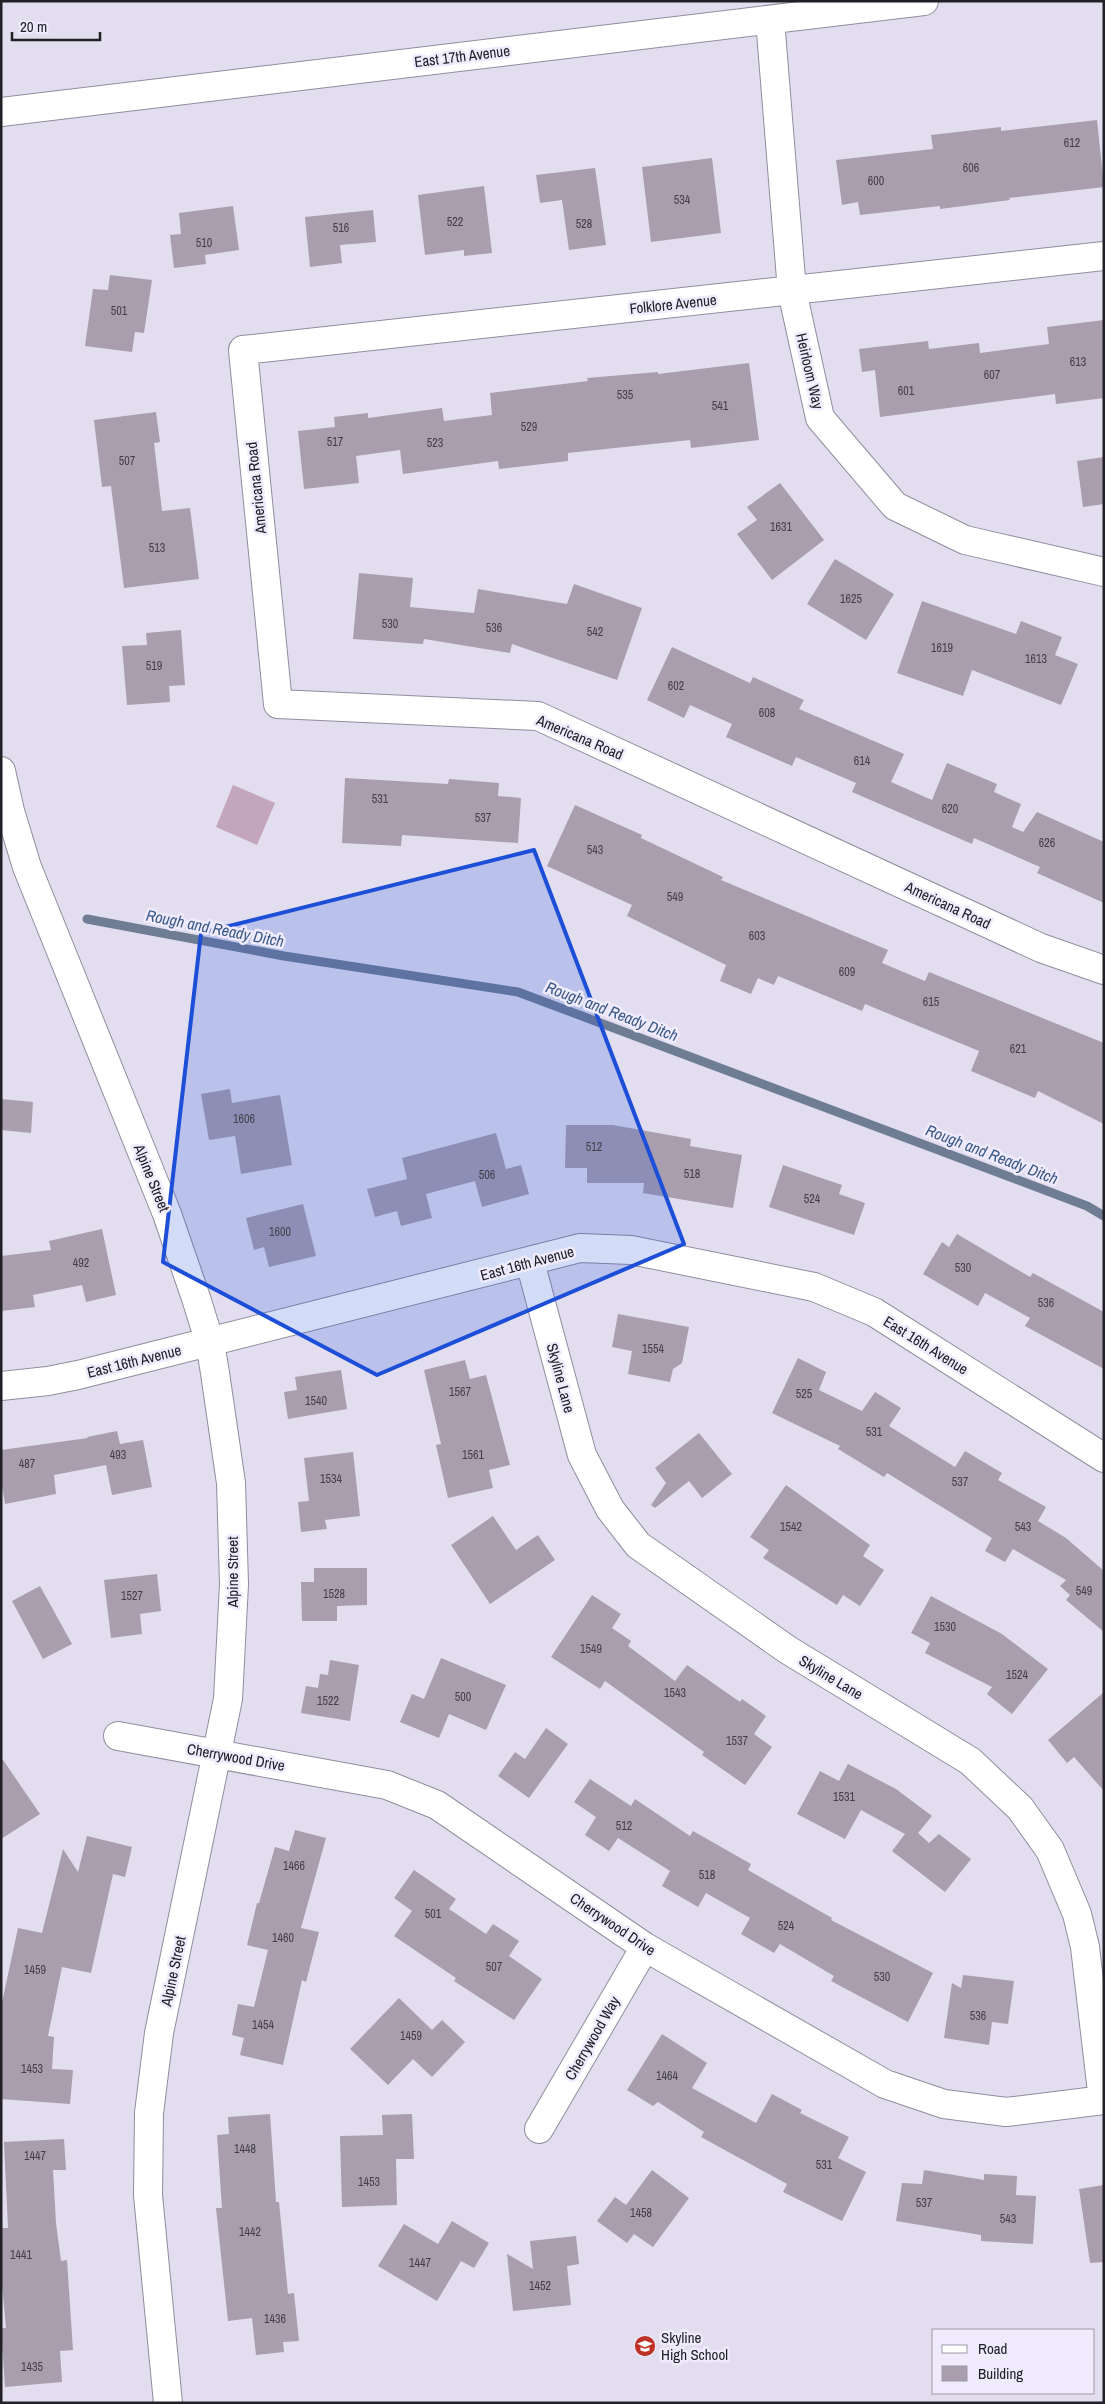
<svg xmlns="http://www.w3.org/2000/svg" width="1105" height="2404" font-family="'Archivo Narrow',sans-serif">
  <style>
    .green { fill: #c3a6bd }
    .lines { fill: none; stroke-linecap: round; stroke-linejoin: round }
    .stream { stroke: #6e7c94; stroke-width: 9 }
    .building { fill: #a89ead }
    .street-casing { stroke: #908d9d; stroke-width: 30 }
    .secondary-casing { stroke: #908d9d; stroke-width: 30 }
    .street { stroke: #fff; stroke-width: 28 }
    .secondary { stroke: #fff; stroke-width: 28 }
    .marked { fill: #1d4ed8; fill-opacity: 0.2; stroke: #1d4ed8; stroke-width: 4; stroke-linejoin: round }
    .labels { text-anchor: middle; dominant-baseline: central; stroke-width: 5; stroke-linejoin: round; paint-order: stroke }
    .number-label { font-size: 12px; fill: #434048 }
    .street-label { font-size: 15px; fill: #212026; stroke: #efebfd }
    .poi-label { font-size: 15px; fill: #212026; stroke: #efebfd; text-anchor: start }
    .water-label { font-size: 16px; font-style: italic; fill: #395885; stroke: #efebfd }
  </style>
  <rect width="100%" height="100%" fill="#e2deef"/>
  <!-- green -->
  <path class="green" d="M233,785L275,803L257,845L216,827Z"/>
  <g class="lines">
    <!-- stream -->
    <path class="stream" d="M87,919L284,956L518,992L1087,1206L1104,1216"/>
  </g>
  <!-- building -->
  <path class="building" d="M1097,120L1104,187L1009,198L1010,200L940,209V206L860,215L858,202L842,205L836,160L933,149L931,135L1001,127V131Z
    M712,158L721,233L651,242L642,167Z
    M595,168L606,245L569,250L562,200L540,203L536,175Z
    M484,186L492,253L464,256V250L425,255L418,195Z
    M233,206L239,250L205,255L206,264L174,268L170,235L181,234L179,213Z
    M373,210L376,242L340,245L342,263L310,267L305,217Z
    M110,275L152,280L144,333L135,332L132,352L85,346L93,289L108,290Z
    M1104,320V398L1056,404L1055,394L880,417L875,370L862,372L859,349L928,341L929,349L979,343L980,353L1049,344L1047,327Z
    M749,363L759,440L691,448L690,440L568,453V461L499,469L498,461L403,474L400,450L356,456L359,483L304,489L298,431L335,427L334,417L368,413V418L442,408L444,421L492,415L490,393L588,381L587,378L658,372V374Z
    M156,412L160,442L154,443L162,511L190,508L199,579L124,588L111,486L102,487L94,420Z
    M1104,457V504L1083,507L1077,461Z
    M780,483L824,540L772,580L737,534L757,520L747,507Z
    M835,559L894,594L866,640L807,604Z
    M359,573L413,578L410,607L474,613L478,589L567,604L574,584L642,608L617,680L512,644L510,653L424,639L423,644L353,639Z
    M922,601L1016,634L1021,621L1062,637L1055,655L1078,664L1061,705L972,670L963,696L897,673Z
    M181,630L185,685L169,686L170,702L127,705L122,646L147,645L146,633Z
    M672,647L750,683L753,677L804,700L799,709L904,754L891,782L932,800L947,763L997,784L994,792L1021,804L1012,827L1023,832L1037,812L1104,842V903L1037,873L1040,867L974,838L972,844L852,792L856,783L796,757L792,766L726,737L732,724L690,705L684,718L647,700Z
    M345,778L448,784L449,779L499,783L498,796L521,798L518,843L402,835L401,846L342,843Z
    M575,805L642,835L641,838L723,877L721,880L888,950L882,963L925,981L929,972L1104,1043V1124L1038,1091L1035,1098L971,1071L979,1051L865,1004L862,1011L778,976L774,985L758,978L751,994L720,981L726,965L627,916L632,905L547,866Z
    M230,1089L232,1103L280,1095L292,1165L241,1174L235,1136L209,1140L201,1094Z
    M1,1099L33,1102L31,1133L1,1130Z
    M566,1125H613L691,1139L690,1146L742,1155L733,1208L643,1193L644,1183H587V1168H565Z
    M496,1133L506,1169L521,1165L529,1194L482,1207L475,1181L426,1194L432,1218L401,1226L397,1211L375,1217L367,1189L407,1179L402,1158Z
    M783,1165L842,1185L839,1194L865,1203L854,1235L769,1207Z
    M303,1204L316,1256L269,1267L264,1247L254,1250L246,1218Z
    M102,1229L116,1295L86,1302L82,1285L33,1295L35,1307L1,1311V1256L51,1250L49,1241Z
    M957,1234L1030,1277L1033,1273L1104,1312V1369L1025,1326L1030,1318L985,1293L978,1306L923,1274L942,1242L949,1247Z
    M618,1314L689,1327L682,1363L673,1369L670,1382L628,1374L632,1351L612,1347Z
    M798,1358L826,1372L819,1390L862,1411L875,1392L901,1408L889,1426L955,1467L965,1451L1002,1473L998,1480L1046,1507L1038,1521L1066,1538L1104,1571V1632L1066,1600L1070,1595L1060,1586L1066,1580L1013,1549L1005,1562L985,1551L992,1538L887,1473L884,1477L838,1449L840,1446L772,1413Z
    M465,1360L470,1379L486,1375L510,1465L489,1470L493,1488L448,1498L436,1445L441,1444L424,1370Z
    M341,1370L347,1409L288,1419L284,1392L297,1390L295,1377Z
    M117,1431L120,1444L143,1440L152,1487L112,1495L106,1465L54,1475L56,1494L5,1504L1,1479V1450L88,1438L87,1437Z
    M699,1433L732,1474L702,1498L689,1481L655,1508L651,1505L666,1483L655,1468Z
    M353,1452L360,1516L325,1520L327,1529L301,1532L298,1502L309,1501L304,1458Z
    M786,1485L870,1545L863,1556L884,1570L860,1606L843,1595L837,1605L763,1558L769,1550L750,1537Z
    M493,1516L516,1550L538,1535L555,1560L490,1604L451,1545Z
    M314,1568H367V1605L337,1606V1621H302L301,1582H314Z
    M157,1574L161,1611L140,1614L142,1634L111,1638L104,1580Z
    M40,1586L72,1644L43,1659L12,1601Z
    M592,1595L621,1614L612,1628L631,1641L628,1646L675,1681L687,1665L740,1702L742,1699L766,1716L754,1734L772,1747L745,1785L702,1755L704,1752L605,1681L600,1689L551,1657Z
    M931,1596L1002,1634L1048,1669L1012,1714L987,1694L992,1687L925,1653L930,1643L911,1633Z
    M441,1658L506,1685L486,1730L449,1714L439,1738L400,1722L412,1694L424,1699Z
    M330,1660L359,1665L350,1721L301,1713L306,1686L318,1688L320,1674L328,1675Z
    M1104,1692V1791L1074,1757L1067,1763L1048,1740Z
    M546,1728L568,1744L529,1798L498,1776L515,1752L525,1759Z
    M1,1757L40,1814L1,1839Z
    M848,1764L896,1789L932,1816L918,1833L929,1843L939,1834L971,1859L945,1892L892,1851L905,1834L861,1810L845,1839L797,1814L820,1771L839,1781Z
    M590,1779L631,1806L635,1799L690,1836L693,1831L751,1864L748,1870L832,1918L831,1920L933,1973L908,2022L831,1981L834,1976L780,1944L774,1953L741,1934L750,1918L706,1893L698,1907L662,1886L670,1871L618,1838L609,1851L585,1835L596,1817L574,1802Z
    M295,1830L326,1838L301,1928L319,1932L306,1982L302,1980L283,2065L240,2055L244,2038L232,2035L238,2004L254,2007L268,1950L247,1945L257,1903H259L275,1847L289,1851Z
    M87,1836L132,1847L125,1877L113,1874L91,1973L62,1967L48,2036L54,2037L52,2069L73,2070L70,2104L1,2099V2007L18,1928L42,1933L63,1849L78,1872Z
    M414,1870L456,1899L449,1909L486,1934L493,1924L519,1941L509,1956L542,1979L514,2020L454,1981L456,1978L394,1936L412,1911L394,1898Z
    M963,1975L1014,1981L1008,2024L992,2022L989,2045L944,2038L952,1983L961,1988Z
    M399,1998L432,2030L442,2020L465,2042L432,2077L413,2059L388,2085L350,2049Z
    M662,2034L707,2063L692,2088L756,2123L772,2094L802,2110L800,2113L849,2137L838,2158L866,2172L842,2221L783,2192L787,2184L701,2137L704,2132L658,2102L653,2106L627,2090Z
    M270,2114L276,2202H279L288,2294L294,2293L299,2341L283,2342L284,2352L256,2355L252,2318L228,2321L216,2208H222L217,2135L229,2134L228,2117Z
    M412,2114L414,2159H396L397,2205L342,2207L340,2136L383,2135L382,2115Z
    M64,2139L66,2170H53L56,2223L61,2261L67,2260L73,2350L60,2351L62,2382L5,2387L1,2328H6L1,2273V2228H8L4,2142Z
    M652,2170L689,2198L653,2247L634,2234L627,2243L597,2221L615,2197L626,2205Z
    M924,2170L984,2180V2174L1017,2176L1016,2195L1036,2196L1033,2244L981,2241V2235L896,2221L902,2183L922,2184Z
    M1104,2185V2262L1090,2263L1079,2189Z
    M452,2221L489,2243L474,2268L461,2261L437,2301L378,2266L404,2224L438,2244Z
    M576,2236L579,2264L567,2266L571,2305L513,2311L507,2254L533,2269L530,2241Z"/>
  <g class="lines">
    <!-- street casing -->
    <g class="street-casing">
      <path id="street" d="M770,20L792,291L820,418L895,506L965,540L1104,572
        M1104,256L243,350L278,704L538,716L1041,948L1104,970
        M530,1262L582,1455L610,1509L638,1545L788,1650L970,1761L1020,1808L1050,1850L1077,1914L1085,1947L1103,2100
        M1,1386L48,1381L78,1375L580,1248L631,1250L814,1287L874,1312L1104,1458
        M118,1736L387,1785L437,1805L645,1947L885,2084L944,2104L1006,2112L1104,2100
        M539,2129L645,1947"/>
    </g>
    <!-- secondary casing -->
    <g class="secondary-casing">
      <path id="secondary" d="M1,112L924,1
        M1,771L10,811L27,867L167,1214L196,1298L210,1343L215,1373L231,1483L234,1584L228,1699L159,2033L149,2113L148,2195L168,2403"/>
    </g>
    <!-- street -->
    <use href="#street" class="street"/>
    <!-- secondary -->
    <use href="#secondary" class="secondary"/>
  </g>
  <!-- marked area -->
  <path class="marked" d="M534,850L684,1244L377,1375L163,1262L201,933Z"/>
  <!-- icons -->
  <defs>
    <g id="school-disc" transform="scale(1.125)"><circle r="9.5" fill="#be3125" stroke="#efebfd"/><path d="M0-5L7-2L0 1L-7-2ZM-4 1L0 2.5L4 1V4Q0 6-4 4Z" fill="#fff"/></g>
  </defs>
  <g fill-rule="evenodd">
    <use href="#school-disc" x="645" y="2346"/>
  </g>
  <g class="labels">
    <!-- number labels -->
    <g class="number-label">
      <text x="1072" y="143">612</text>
      <text x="971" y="168">606</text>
      <text x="876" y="181">600</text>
      <text x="682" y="200">534</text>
      <text x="455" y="222">522</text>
      <text x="584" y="224">528</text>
      <text x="341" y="228">516</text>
      <text x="204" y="243">510</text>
      <text x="119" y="311">501</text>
      <text x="1078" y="362">613</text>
      <text x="992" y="375">607</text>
      <text x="906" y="391">601</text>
      <text x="625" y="395">535</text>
      <text x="720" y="406">541</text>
      <text x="529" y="427">529</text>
      <text x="335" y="442">517</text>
      <text x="435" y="443">523</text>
      <text x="127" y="461">507</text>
      <text x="781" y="527">1631</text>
      <text x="157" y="548">513</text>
      <text x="851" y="599">1625</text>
      <text x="390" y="624">530</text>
      <text x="494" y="628">536</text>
      <text x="595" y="632">542</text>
      <text x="942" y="648">1619</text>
      <text x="1036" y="659">1613</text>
      <text x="154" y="666">519</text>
      <text x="676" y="686">602</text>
      <text x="767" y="713">608</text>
      <text x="862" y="761">614</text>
      <text x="380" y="799">531</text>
      <text x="950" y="809">620</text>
      <text x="483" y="818">537</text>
      <text x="1047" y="843">626</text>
      <text x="595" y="850">543</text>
      <text x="675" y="897">549</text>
      <text x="757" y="936">603</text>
      <text x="847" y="972">609</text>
      <text x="931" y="1002">615</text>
      <text x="1018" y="1049">621</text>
      <text x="244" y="1119">1606</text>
      <text x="594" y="1147">512</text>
      <text x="692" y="1174">518</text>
      <text x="487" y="1175">506</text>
      <text x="812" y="1199">524</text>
      <text x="280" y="1232">1600</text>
      <text x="81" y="1263">492</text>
      <text x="963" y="1268">530</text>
      <text x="1046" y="1303">536</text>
      <text x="653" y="1349">1554</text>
      <text x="460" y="1392">1567</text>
      <text x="804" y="1394">525</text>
      <text x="316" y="1401">1540</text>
      <text x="874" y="1432">531</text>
      <text x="118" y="1455">493</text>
      <text x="473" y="1455">1561</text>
      <text x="27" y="1464">487</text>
      <text x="331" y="1479">1534</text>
      <text x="960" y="1482">537</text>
      <text x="791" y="1527">1542</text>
      <text x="1023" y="1527">543</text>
      <text x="1084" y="1591">549</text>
      <text x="334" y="1594">1528</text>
      <text x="132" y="1596">1527</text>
      <text x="945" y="1627">1530</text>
      <text x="591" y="1649">1549</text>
      <text x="1017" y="1675">1524</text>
      <text x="675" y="1693">1543</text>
      <text x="463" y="1697">500</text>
      <text x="328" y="1701">1522</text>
      <text x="737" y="1741">1537</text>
      <text x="844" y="1797">1531</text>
      <text x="624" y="1826">512</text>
      <text x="294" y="1866">1466</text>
      <text x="707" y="1875">518</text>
      <text x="433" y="1914">501</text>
      <text x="786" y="1926">524</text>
      <text x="283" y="1938">1460</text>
      <text x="494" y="1967">507</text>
      <text x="35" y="1970">1459</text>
      <text x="882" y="1977">530</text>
      <text x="978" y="2016">536</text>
      <text x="263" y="2025">1454</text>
      <text x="411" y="2036">1459</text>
      <text x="32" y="2069">1453</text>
      <text x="667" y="2076">1464</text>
      <text x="245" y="2149">1448</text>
      <text x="35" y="2156">1447</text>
      <text x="824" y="2165">531</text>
      <text x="369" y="2182">1453</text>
      <text x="924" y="2203">537</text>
      <text x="641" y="2213">1458</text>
      <text x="1008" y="2219">543</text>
      <text x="250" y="2232">1442</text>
      <text x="21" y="2255">1441</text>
      <text x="420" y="2263">1447</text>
      <text x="540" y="2286">1452</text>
      <text x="275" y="2319">1436</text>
      <text x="32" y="2367">1435</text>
    </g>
    <!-- street labels -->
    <g class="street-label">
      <text transform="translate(462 56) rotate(-7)">East 17th Avenue</text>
      <text transform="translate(673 304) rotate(-6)">Folklore Avenue</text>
      <text transform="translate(810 371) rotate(77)">Heirloom Way</text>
      <text transform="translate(256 488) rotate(-96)">Americana Road</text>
      <text transform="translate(580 737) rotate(23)">Americana Road</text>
      <text transform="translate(948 905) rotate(25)">Americana Road</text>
      <text transform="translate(152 1178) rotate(68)">Alpine Street</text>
      <text transform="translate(527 1263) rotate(-15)">East 16th Avenue</text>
      <text transform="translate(926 1345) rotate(32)">East 16th Avenue</text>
      <text transform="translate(134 1361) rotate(-14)">East 16th Avenue</text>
      <text transform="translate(561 1378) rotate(75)">Skyline Lane</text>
      <text transform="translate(232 1572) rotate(-90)">Alpine Street</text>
      <text transform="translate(831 1677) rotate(31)">Skyline Lane</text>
      <text transform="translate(236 1757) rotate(10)">Cherrywood Drive</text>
      <text transform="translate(613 1924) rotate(34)">Cherrywood Drive</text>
      <text transform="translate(173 1971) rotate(-78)">Alpine Street</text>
      <text transform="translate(592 2038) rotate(-60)">Cherrywood Way</text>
    </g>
    <!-- poi labels -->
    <g class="poi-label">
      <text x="661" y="2337">Skyline<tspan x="661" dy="17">High School</tspan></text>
    </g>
    <!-- water labels -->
    <g class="water-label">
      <text transform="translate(215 928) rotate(11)">Rough and Ready Ditch</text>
      <text transform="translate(612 1011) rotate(21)">Rough and Ready Ditch</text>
      <text transform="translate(992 1154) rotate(21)">Rough and Ready Ditch</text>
    </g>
  </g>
  <!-- border -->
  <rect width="1105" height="2404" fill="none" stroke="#212026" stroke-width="5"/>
  <!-- legend -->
  <rect x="932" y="2329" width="162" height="65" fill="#efebfd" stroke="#9d9aa7"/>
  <rect x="942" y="2345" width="25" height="8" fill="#ffffff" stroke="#9d9aa7"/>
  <text x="978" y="2354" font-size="15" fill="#212026">Road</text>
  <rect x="942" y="2366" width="25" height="15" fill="#a89ead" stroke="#9d9aa7"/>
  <text x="978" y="2379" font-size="15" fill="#212026">Building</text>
  <!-- scale -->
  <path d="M12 32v8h88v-8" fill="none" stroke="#212026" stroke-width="2.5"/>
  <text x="20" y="32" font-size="15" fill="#212026" stroke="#efebfd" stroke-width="4" paint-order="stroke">20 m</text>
</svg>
